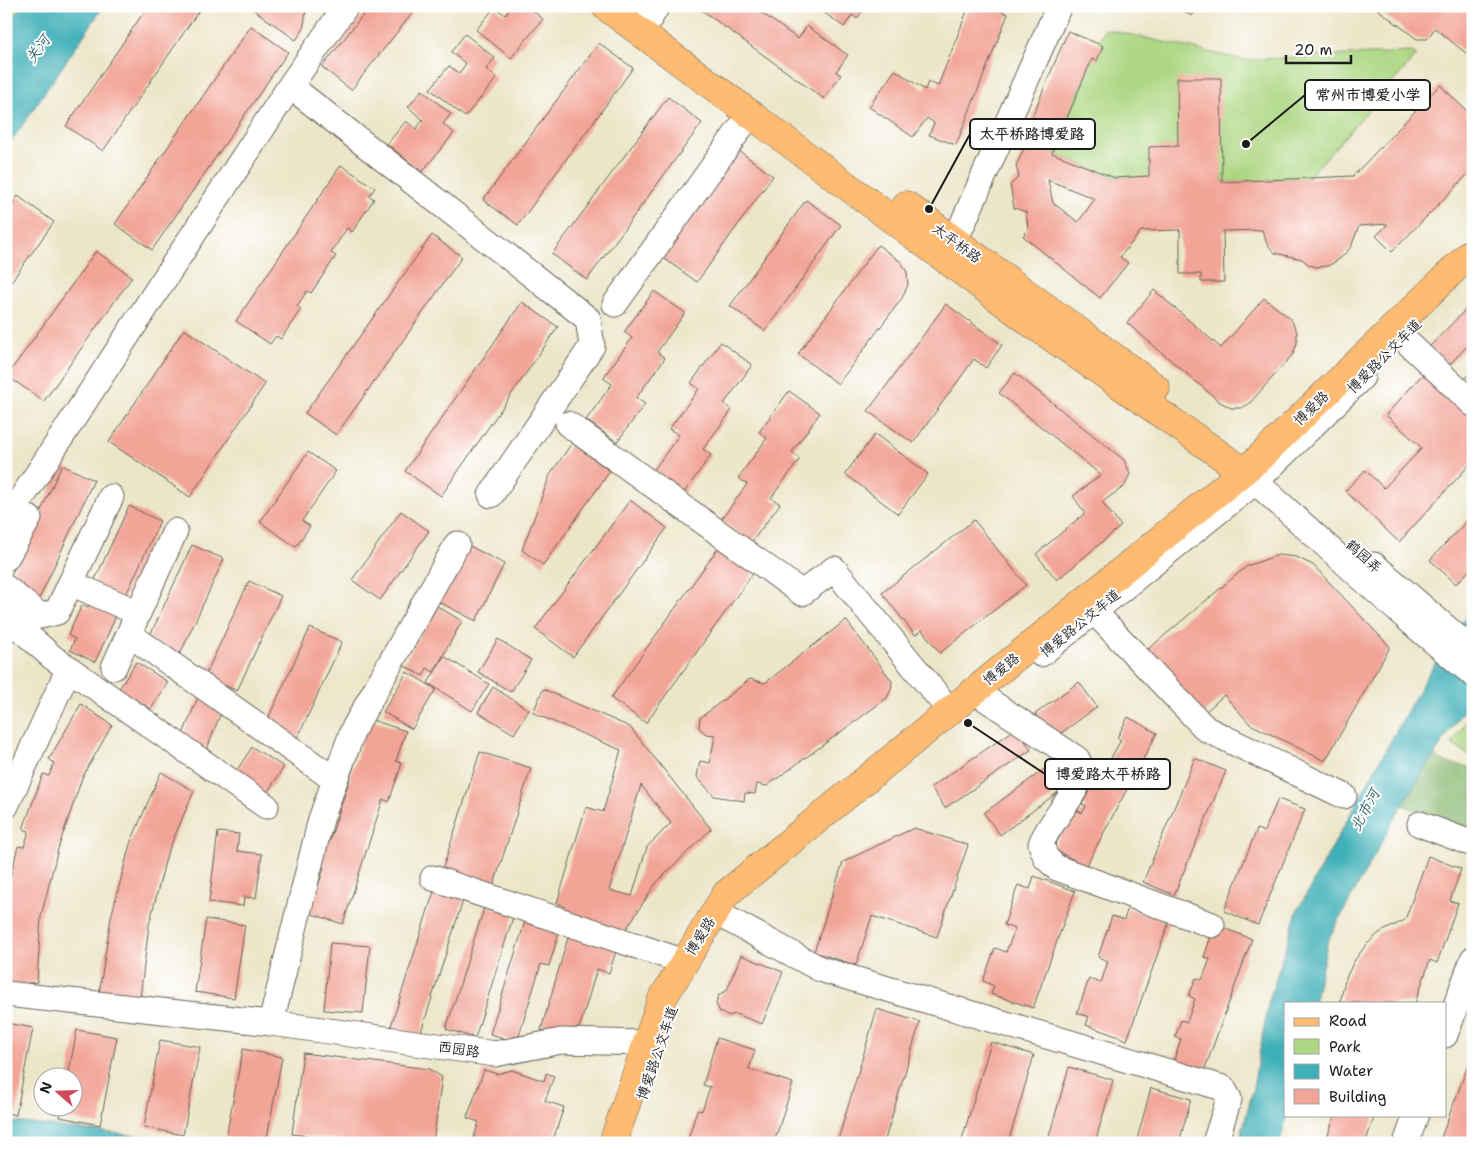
<svg xmlns="http://www.w3.org/2000/svg" width="1479" height="1149" font-family="'Shantell Sans','LXGW WenKai TC',sans-serif">
  <style>
    .green { fill: #add783; stroke: #647a50 }
    .forest { fill: #8ab871; stroke: #536a46 }
    .water { fill: #40b0b8; stroke: #2e666a }
    .building { fill: #f2a496; fill-rule: evenodd }
    .lines { fill: none; stroke-linecap: round; stroke-linejoin: round }
    .minor-casing { stroke: #656359; stroke-width: 27 }
    .major-casing { stroke: #656359; stroke-width: 29 }
    .minor { stroke: #fff; stroke-width: 25 }
    .major { stroke: #ffbb71; stroke-width: 28 }
    .labels { text-anchor: middle; dominant-baseline: central; stroke-width: 4; stroke-linejoin: round; paint-order: stroke }
    .street-label { font-size: 14px; fill: #1c1c1c; stroke: #fff }
    .water-label { font-size: 15px; font-style: italic; fill: #2e666a; stroke: #fff }
    .leader { fill: none; stroke: #1c1c1c; stroke-width: 2 }
    .callout-dot { fill: #1c1c1c; stroke: #fff; stroke-width: 2 }
    .callout { fill: #fff; stroke: #1c1c1c; stroke-width: 2 }
    .callout-label { font-size: 15px; text-anchor: middle; font-weight: bold; fill: #1c1c1c }
  </style>
  <rect width="100%" height="100%" fill="#fff"/>
  <filter id="ink" filterUnits="userSpaceOnUse"><feTurbulence type="fractalNoise" baseFrequency=".02" numOctaves="2"/><feDisplacementMap in="SourceGraphic" scale="10" xChannelSelector="R" yChannelSelector="G"/><feConvolveMatrix kernelMatrix="1 2 1 2 8 2 1 2 1" color-interpolation-filters="sRGB"/></filter>
  <filter id="wash" filterUnits="userSpaceOnUse"><feTurbulence type="fractalNoise" baseFrequency=".0096" numOctaves="4" result="noise"/><feDisplacementMap in="SourceGraphic" scale="20" xChannelSelector="R" yChannelSelector="G"/><feGaussianBlur stdDeviation="1.12" result="paint"/><feColorMatrix in="noise" values="0 0 0 0 0 0 0 0 0 0 0 0 0 0 0 0 0 1.4 0 .05"/><feComposite in="paint" operator="in"/></filter>
  <g filter="url(#wash)">
    <rect width="100%" height="100%" fill="#ece6c9"/>
    <!-- green -->
    <path class="green" d="M7,6H22L6,29V7Z
      M1105,29L1244,60L1411,52L1417,55L1308,178L1222,182V175L1115,178L1052,153Z
      M1473,711V756L1471,757L1452,744Z"/>
    <!-- forest -->
    <path class="forest" d="M1434,754C1446,767 1457,763 1473,768L1472,829L1402,805Z"/>
    <!-- water -->
    <path class="water" d="M22,6H104L6,149V29Z
      M1473,606V695L1402,805L1328,940L1314,1003H1285L1287,1115L1280,1143H1239L1252,1093L1269,1000L1297,911L1426,677Z
      M6,1121L201,1143H6Z"/>
    <g id="blocks">
      <!-- building -->
      <path class="building" d="M148,6H202L103,151L66,126Z
        M256,6H307L303,30L296,40L254,10Z
        M370,6H418L351,90L322,67Z
        M512,6H535L532,10L543,19L511,58L476,30L495,7L505,15Z
        M696,6H752L798,39L807,26L848,55L836,72L841,75L824,99Z
        M815,6H866L857,19L852,15L844,27Z
        M969,6H989L1008,14L956,145L929,135L934,123L927,118L913,137L869,107L895,70L925,90L928,82L938,86Z
        M1152,6H1176L1173,11Z
        M1177,6H1198L1192,16Z
        M1373,6H1473V59L1435,28L1427,39H1417Z
        M251,26L288,52L152,250L115,224Z
        M1068,31L1103,46L1097,61L1092,59L1052,153L1115,178L1149,176V147L1178,146L1177,78H1221L1222,182L1353,176L1440,85L1473,117V169L1392,252L1376,236L1388,224L1359,226L1351,247L1341,258L1328,266L1317,267L1309,265L1302,259L1275,253L1267,244L1262,230L1223,231L1224,282H1201V274H1180V230L1141,231L1120,257L1128,263L1100,298L1023,236L1028,229L1026,212L1014,208L1010,185L1019,177L1016,166L1024,148L1020,146ZM1048,180L1095,199L1078,222L1053,203Z
        M465,34L495,58L486,69L497,78L465,117L430,89L449,66L459,73L466,64L451,52Z
        M599,43L633,68L518,225L483,200Z
        M422,90L451,114L443,124L454,133L422,172L387,144L406,121L416,129L423,120L408,107Z
        M668,97L702,123L587,280L552,254Z
        M738,150L773,176L697,282L662,257Z
        M341,165L375,188L369,196L374,199L352,232L347,228L331,253L336,256L311,293L307,291L297,306L301,309L281,339L276,336L270,344L236,321Z
        M18,196L54,222L6,289V212Z
        M806,200L841,225L765,331L730,306Z
        M432,235L462,257L336,435L305,413Z
        M878,245L901,262L907,272L908,285L902,298L838,384L798,354Z
        M96,251L132,277L44,401L7,376Z
        M1154,290L1221,348L1264,298L1291,319L1297,332V343L1293,354L1249,404L1241,408H1231L1220,402L1127,323Z
        M654,291L685,313L657,352L665,358L636,398L645,404L617,442L586,420L612,384L603,378L632,338L624,332Z
        M522,302L558,327L441,496L405,471Z
        M1473,302V340L1449,365L1430,346Z
        M946,304L1002,345L986,368L974,359L913,443L868,411Z
        M184,329L265,384L190,497L109,442Z
        M721,342L752,365L724,404L732,410L703,449L711,455L683,494L653,471L679,435L669,429L699,389L691,383Z
        M1473,370V387L1464,379Z
        M1015,373L1124,460L1130,473L1125,486L1102,502L1121,526L1057,580L1036,554L1085,513L1073,496L1101,475L999,393Z
        M1427,373L1473,408V461L1399,542L1345,491L1365,470L1384,488L1422,448L1386,415L1421,376Z
        M789,391L820,413L792,452L800,459L771,498L780,504L751,543L721,520L747,484L738,478L767,438L759,432Z
        M875,434L928,474L898,514L845,474Z
        M572,443L610,471L543,565L522,550L550,475Z
        M308,452L336,471L302,521L310,526L296,547L260,522Z
        M62,465L94,480L39,599L7,584Z
        M630,500L667,528L573,657L535,629Z
        M129,506L160,521L124,599L93,584Z
        M401,511L429,531L380,600L352,580Z
        M1473,514V567L1456,584L1430,560Z
        M974,520L1026,585L940,653L922,630L915,635L882,593Z
        M721,544L756,569L646,723L611,698Z
        M192,545L224,559L180,654L148,640Z
        M468,545L504,564L476,621L439,602Z
        M1278,555L1296,557L1313,565L1390,647L1325,761L1250,724L1224,695L1203,714L1146,651L1247,566Z
        M249,581L281,596L237,691L205,676Z
        M91,600L118,612L95,662L70,650L75,639L68,635L82,605L88,607Z
        M437,606L462,621L434,672L427,668L423,676L403,665Z
        M846,620L892,681L891,690L887,698L767,786L757,784L755,794L745,793L744,801L714,796L697,777L700,761L710,763L715,735L706,734L699,728L700,718L750,679L765,683Z
        M310,628L342,642L298,737L266,723Z
        M498,639L531,660L511,692L478,672Z
        M444,656L489,684L472,711L428,683Z
        M136,662L168,682L151,709L119,689Z
        M407,672L436,689L412,729L383,712Z
        M1079,682L1097,707L1053,739L1035,714Z
        M493,687L529,710L514,734L478,712Z
        M543,689L630,727L711,829L656,883L623,934L561,915L564,906L557,903L586,807L603,812L621,750L533,713ZM641,785L671,823L647,847L632,896L609,890Z
        M198,697L223,707L207,749L181,739Z
        M81,704L112,725L82,778L58,849L41,916L37,982L6,986V896L18,846L24,847L29,831L23,829L43,774L49,776L54,763L49,759Z
        M1128,717L1157,733L1086,866L1053,849L1074,809L1082,813L1086,806L1082,804L1103,765L1106,767L1121,740L1117,738Z
        M369,719L406,731L396,761L402,763L389,802L383,799L343,924L309,913L324,868L316,865L324,841L329,843Z
        M1017,728L1031,750L945,808L931,787Z
        M252,747L284,767L266,794L235,773Z
        M480,752L531,768L492,891L441,874Z
        M1195,758L1226,771L1174,895L1143,882Z
        M1050,765L1065,787L1000,835L984,813Z
        M161,772L194,791L167,854L149,925L140,998L99,994L111,917L130,844Z
        M1278,799L1305,809L1258,925L1224,911L1257,829L1264,832Z
        M914,828L968,845L937,937L872,916L856,965L814,952L843,862Z
        M218,832L239,834L237,851L262,854L256,898L244,897L243,906L209,902Z
        M1428,856L1461,869L1450,901L1458,903L1437,963L1430,960L1415,1003H1340L1345,980L1354,961L1366,945L1379,933L1405,920Z
        M1034,876L1075,891L1033,1008L991,994L994,986L983,981L995,948L1006,952L1015,929L1004,925L1018,885L1030,889Z
        M435,888L464,897L420,1035L391,1026Z
        M485,905L514,914L475,1038L446,1029Z
        M1128,908L1169,922L1127,1040L1086,1025L1089,1017L1077,1013L1089,979L1101,983L1108,961L1098,957L1112,916L1124,920Z
        M527,915L561,926L549,966L541,964L517,1042L490,1034Z
        M206,919L245,925L234,998L195,992Z
        M1221,927L1252,939L1204,1071L1174,1060L1181,1039L1175,1037L1181,1020L1187,1022L1195,999L1189,996L1196,978L1202,980L1210,959L1204,957L1211,936L1217,938Z
        M570,931L618,945L609,973L597,969L580,1026L567,1038L541,1030Z
        M330,943L370,946L363,1013L324,1010Z
        M741,955L783,972L762,1024L736,1014L727,1016L720,1012L716,1004L719,995L727,990Z
        M877,1009L920,1022L884,1143H837Z
        M6,1023L33,1028L16,1115L6,1113Z
        M77,1030L117,1037L100,1125L60,1117L62,1106H72V1076H68Z
        M717,1038L755,1050L749,1069L793,1083L774,1143H687L697,1110L702,1111L710,1087L703,1085Z
        M160,1040L200,1047L183,1135L144,1127Z
        M991,1042L1034,1055L1008,1143H961Z
        M243,1049L282,1057L266,1143L226,1137Z
        M1473,1052V1143H1439Z
        M303,1053L429,1069L442,1077L433,1142L362,1143L292,1134Z
        M1069,1067L1113,1080L1095,1143H1047Z
        M484,1070L497,1074L512,1070L544,1081L546,1073L554,1076L545,1101L564,1107L552,1143H472L479,1122L467,1118Z
        M1151,1088L1191,1099L1179,1143H1136Z
        M1335,1115H1375L1365,1143H1325Z"/>
    </g>
  </g>
  <g filter="url(#ink)">
    <use href="#blocks" fill-opacity="0" stroke="#656359" stroke-width="1"/>
    <g class="lines">
      <!-- minor casing -->
      <g class="minor-casing">
        <path id="minor" d="M650,18L657,6
          M290,86L588,319L592,346L491,495
          M955,241L1059,6
          M615,304L751,113
          M1393,329L1473,404
          M568,424L802,593L834,569L950,711
          M1243,471C1320,538 1393,610 1473,674
          M6,522L290,86L346,6
          M6,558L29,518
          M1374,565L1473,651
          M71,583L138,613
          M6,588L40,616L57,612L111,497
          M1084,601L1206,729L1344,796
          M6,616L52,657L266,806
          M129,634L335,780
          M1041,654L1255,482L1362,377
          M114,667L175,531
          M974,691L1077,759C1079,763 1082,768 1081,773C1079,792 1049,822 1041,844L1046,858L1057,868L1212,925
          M6,806L69,668
          M1420,824L1473,844
          M433,878L685,962
          M715,912L820,969L1223,1088L1229,1099L1215,1143
          M6,994L271,1023L321,819L353,730L457,544
          M271,1023L495,1054L561,1041L646,1043
          M1445,1035L1473,959
          M1406,1143L1416,1115"/>
      </g>
      <!-- major casing -->
      <g class="major-casing">
        <path id="major" d="M605,6L1034,325L1243,471
          M906,205L1156,388
          M613,1143L661,1001L726,894L1256,461L1473,251"/>
      </g>
      <!-- minor -->
      <use href="#minor" class="minor"/>
      <!-- major -->
      <use href="#major" class="major"/>
    </g>
  </g>
  <g class="labels">
    <!-- street labels -->
    <g class="street-label">
      <text transform="translate(957 243) rotate(36)">太平桥路</text>
      <text transform="translate(1384 356) rotate(-45)">博爱路公交车道</text>
      <text transform="translate(1311 408) rotate(-44)">博爱路</text>
      <text transform="translate(1364 556) rotate(42)">鹤园弄</text>
      <text transform="translate(1080 623) rotate(-39)">博爱路公交车道</text>
      <text transform="translate(1001 669) rotate(-39)">博爱路</text>
      <text transform="translate(700 936) rotate(-58)">博爱路</text>
      <text transform="translate(459 1049) rotate(8)">西园路</text>
      <text transform="translate(657 1053) rotate(-71)">博爱路公交车道</text>
    </g>
    <!-- water labels -->
    <g class="water-label">
      <text transform="translate(38 49) rotate(-54)">关河</text>
      <text transform="translate(1365 810) rotate(-62)">北市河</text>
    </g>
  </g>
  <!-- callouts -->
  <path class="leader" d="M1246 144L1305 95M929 209L970 134M968 723L1045 774"/>
  <g class="callout-dot">
    <circle cx="1246" cy="144" r="5"/>
    <circle cx="929" cy="209" r="5"/>
    <circle cx="968" cy="723" r="5"/>
  </g>
  <g class="callout">
    <rect x="1305" y="80" width="125" height="30" rx="5"/>
    <rect x="970" y="119" width="125" height="30" rx="5"/>
    <rect x="1045" y="759" width="125" height="30" rx="5"/>
  </g>
  <g class="callout-label">
    <text x="1368" y="100">常州市博爱小学</text>
    <text x="1032" y="139">太平桥路博爱路</text>
    <text x="1108" y="779">博爱路太平桥路</text>
  </g>
  <!-- margin -->
  <rect width="1479" height="1149" fill="none" stroke="#fff" stroke-width="25"/>
  <!-- legend -->
  <rect x="1284" y="1002" width="162" height="115" fill="#ffffff" stroke="#a4a4a4"/>
  <rect x="1294" y="1018" width="25" height="8" fill="#ffbb71" stroke="#a4a4a4"/>
  <text x="1329" y="1026" font-size="15" fill="#1c1c1c">Road</text>
  <rect x="1294" y="1039" width="25" height="15" fill="#add783" stroke="#a4a4a4"/>
  <text x="1329" y="1052" font-size="15" fill="#1c1c1c">Park</text>
  <rect x="1294" y="1064" width="25" height="15" fill="#40b0b8" stroke="#a4a4a4"/>
  <text x="1329" y="1076" font-size="15" fill="#1c1c1c">Water</text>
  <rect x="1294" y="1089" width="25" height="15" fill="#f2a496" stroke="#a4a4a4"/>
  <text x="1329" y="1102" font-size="15" fill="#1c1c1c">Building</text>
  <!-- north arrow -->
  <g transform="translate(58 1092) rotate(290)"><circle r="24" fill="#ffffff" stroke="#a4a4a4"/>
  <path d="M0-4L9 19L0 12L-9 19Z" fill="#d1495b"/>
  <text y="-8" font-size="14" font-weight="bold" text-anchor="middle" fill="#1c1c1c">N</text>
  </g>
  <!-- scale -->
  <path d="M1286 55v8h65v-8" fill="none" stroke="#1c1c1c" stroke-width="2.5"/>
  <text x="1294" y="55" font-size="15" fill="#1c1c1c" stroke="#ffffff" stroke-width="4" paint-order="stroke">20 m</text>
</svg>
